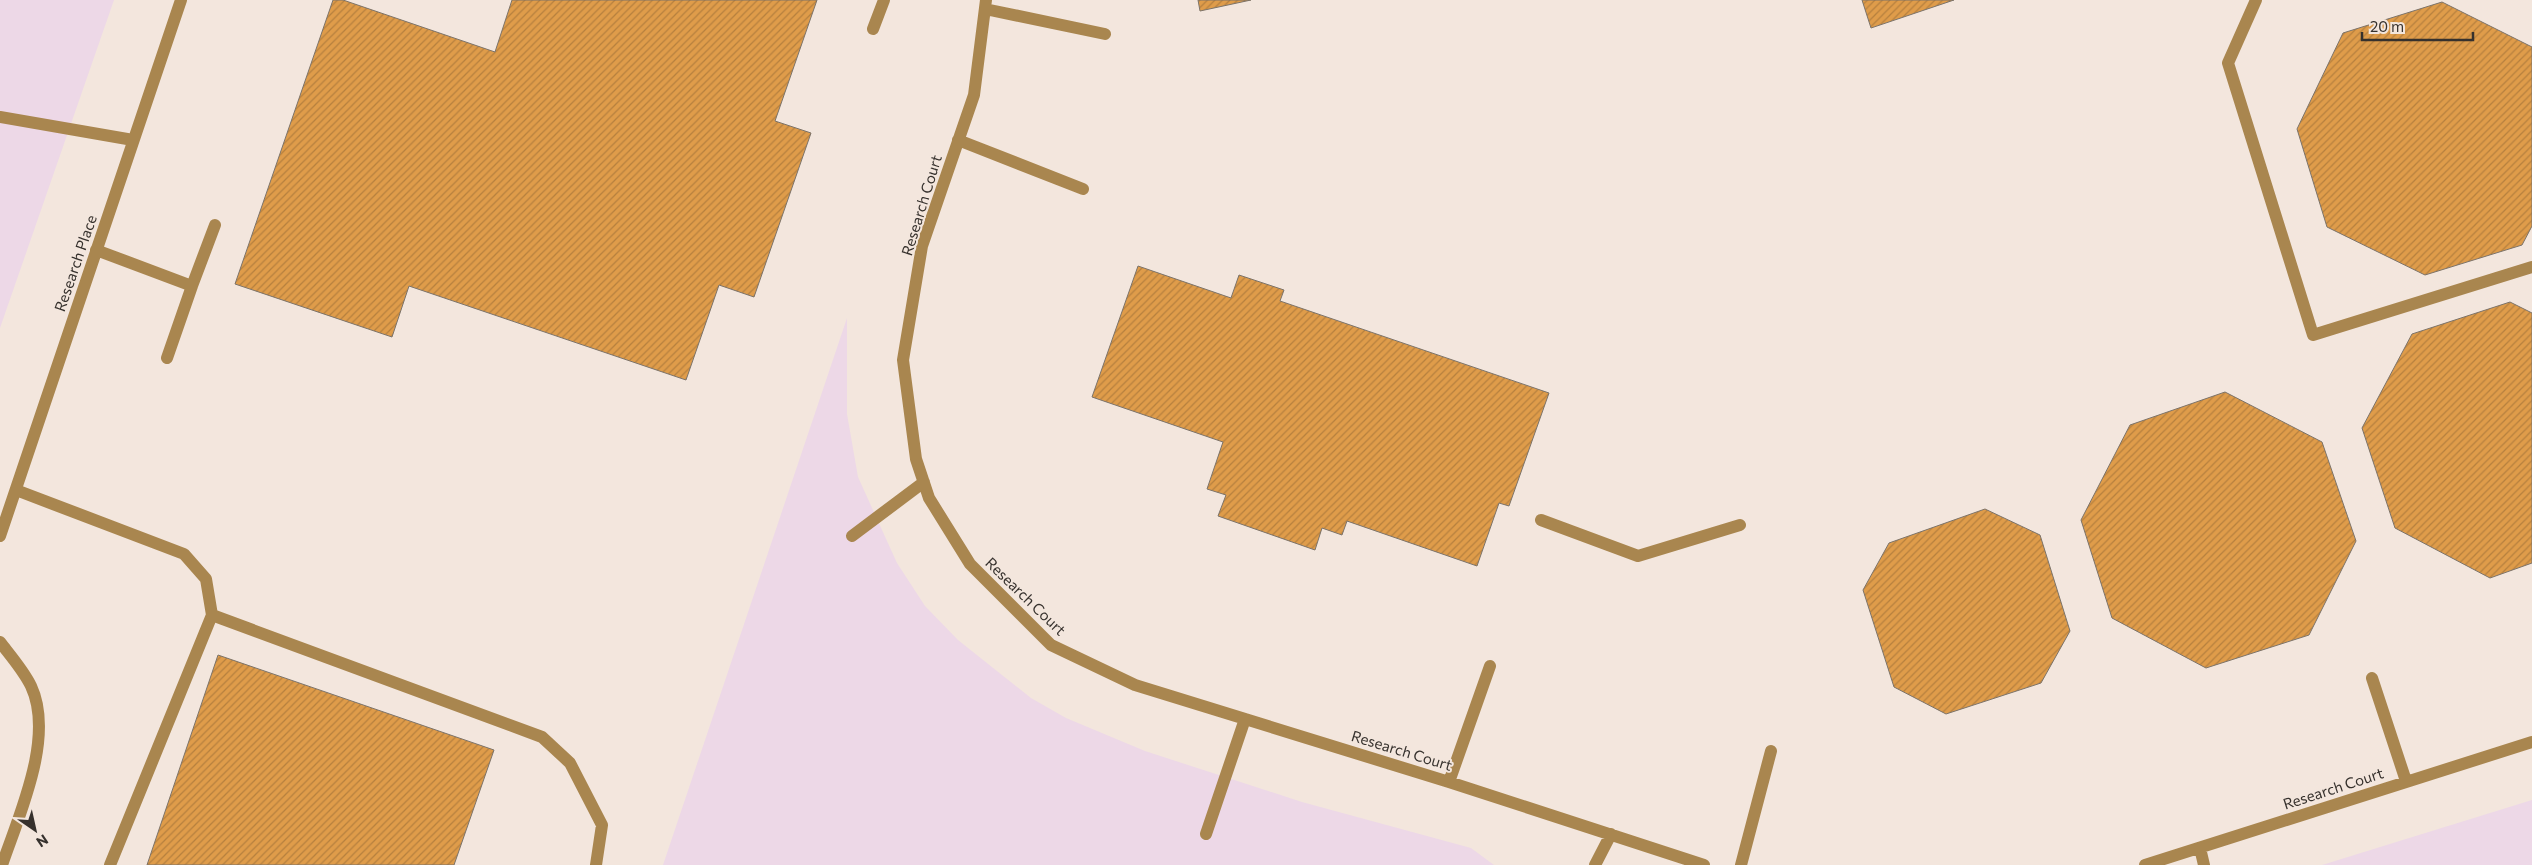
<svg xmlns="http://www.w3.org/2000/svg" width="2532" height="865" font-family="Commissioner,sans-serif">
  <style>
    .commercial { fill: #edd8e7 }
    .building { fill: url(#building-hatch); stroke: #7c7369 }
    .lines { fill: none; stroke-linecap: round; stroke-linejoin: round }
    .minor { stroke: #a9864f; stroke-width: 12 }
    .labels { text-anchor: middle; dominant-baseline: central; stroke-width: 4; stroke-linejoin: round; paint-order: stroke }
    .street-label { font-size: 15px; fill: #36312d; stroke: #f3e6dd }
  </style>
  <defs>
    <pattern id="building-hatch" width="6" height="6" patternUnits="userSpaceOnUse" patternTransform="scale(1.25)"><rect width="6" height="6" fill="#df9c4a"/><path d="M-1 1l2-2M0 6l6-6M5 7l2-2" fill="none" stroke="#b6803e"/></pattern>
  </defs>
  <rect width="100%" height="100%" fill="#f3e6dd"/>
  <!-- commercial -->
  <path class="commercial" d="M0,0H114L0,328Z
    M847,318V414L858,477L897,563L925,606L958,640L1031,698L1066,718L1145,751L1302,802L1471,848L1494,865H663Z
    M2532,800V865H2322Z"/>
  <!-- building -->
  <path class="building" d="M333,0H343L495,52L512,0H817L775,121L811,133L754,297L719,285L686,380L409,286L392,337L235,284Z
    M1198,0H1251L1200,11Z
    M1862,0H1954L1871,28Z
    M2442,2L2532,47V226L2522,245L2425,275L2327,227L2297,129L2343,33Z
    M1138,266L1231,298L1239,275L1284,290L1280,301L1549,393L1509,506L1499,503L1477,566L1347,521L1342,535L1322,528L1315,550L1218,516L1226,495L1207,489L1223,442L1092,397Z
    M2510,302L2532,313V563L2490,578L2395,528L2362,428L2412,334Z
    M2225,392L2322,442L2356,541L2309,635L2206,668L2112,618L2081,520L2130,425Z
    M1985,509L2040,535L2070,631L2041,683L1946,714L1894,687L1863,590L1889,543Z
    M218,655L494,750L454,865H147Z"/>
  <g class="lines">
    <!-- minor -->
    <path class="minor" d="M986,0L974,95L922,246L903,360L916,459L929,498L970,564L1051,645L1135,685L1449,782L1704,865
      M2256,0L2228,63L2313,335L2532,267
      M985,9L1105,34
      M873,29L884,0
      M0,117L133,140
      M958,140L1083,189
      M96,250L192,286L167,358
      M192,286L215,225
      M16,490L184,554L206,579L212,615L542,737L570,763L602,825L596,865
      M1541,520L1638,556L1740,525
      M0,536L181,0
      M852,536L924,482
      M0,642C10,655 24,671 31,686C55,737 19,815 2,865
      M2372,678L2406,781
      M1449,782L1490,666
      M1206,834L1245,719
      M2200,848L2204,865
      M110,865L212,615
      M1595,865L1611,834
      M1741,865L1771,751
      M2145,865L2532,742"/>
  </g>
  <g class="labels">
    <!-- street labels -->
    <g class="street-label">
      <text transform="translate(921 205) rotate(-73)">Research Court</text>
      <text transform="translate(75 263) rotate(-71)">Research Place</text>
      <text transform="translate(1026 596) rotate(44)">Research Court</text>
      <text transform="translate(1402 750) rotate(17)">Research Court</text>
      <text transform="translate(2333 788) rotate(-18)">Research Court</text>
    </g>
  </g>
  <!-- north arrow -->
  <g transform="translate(35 830) rotate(146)" stroke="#f3e6dd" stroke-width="4" paint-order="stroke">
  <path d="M0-4L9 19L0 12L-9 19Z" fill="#36312d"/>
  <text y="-8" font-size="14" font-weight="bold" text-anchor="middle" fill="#36312d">N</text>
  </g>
  <!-- scale -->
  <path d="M2362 32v8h111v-8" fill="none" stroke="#36312d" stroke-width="2.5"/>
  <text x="2370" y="32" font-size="15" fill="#36312d" stroke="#f3e6dd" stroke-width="4" paint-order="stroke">20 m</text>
</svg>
